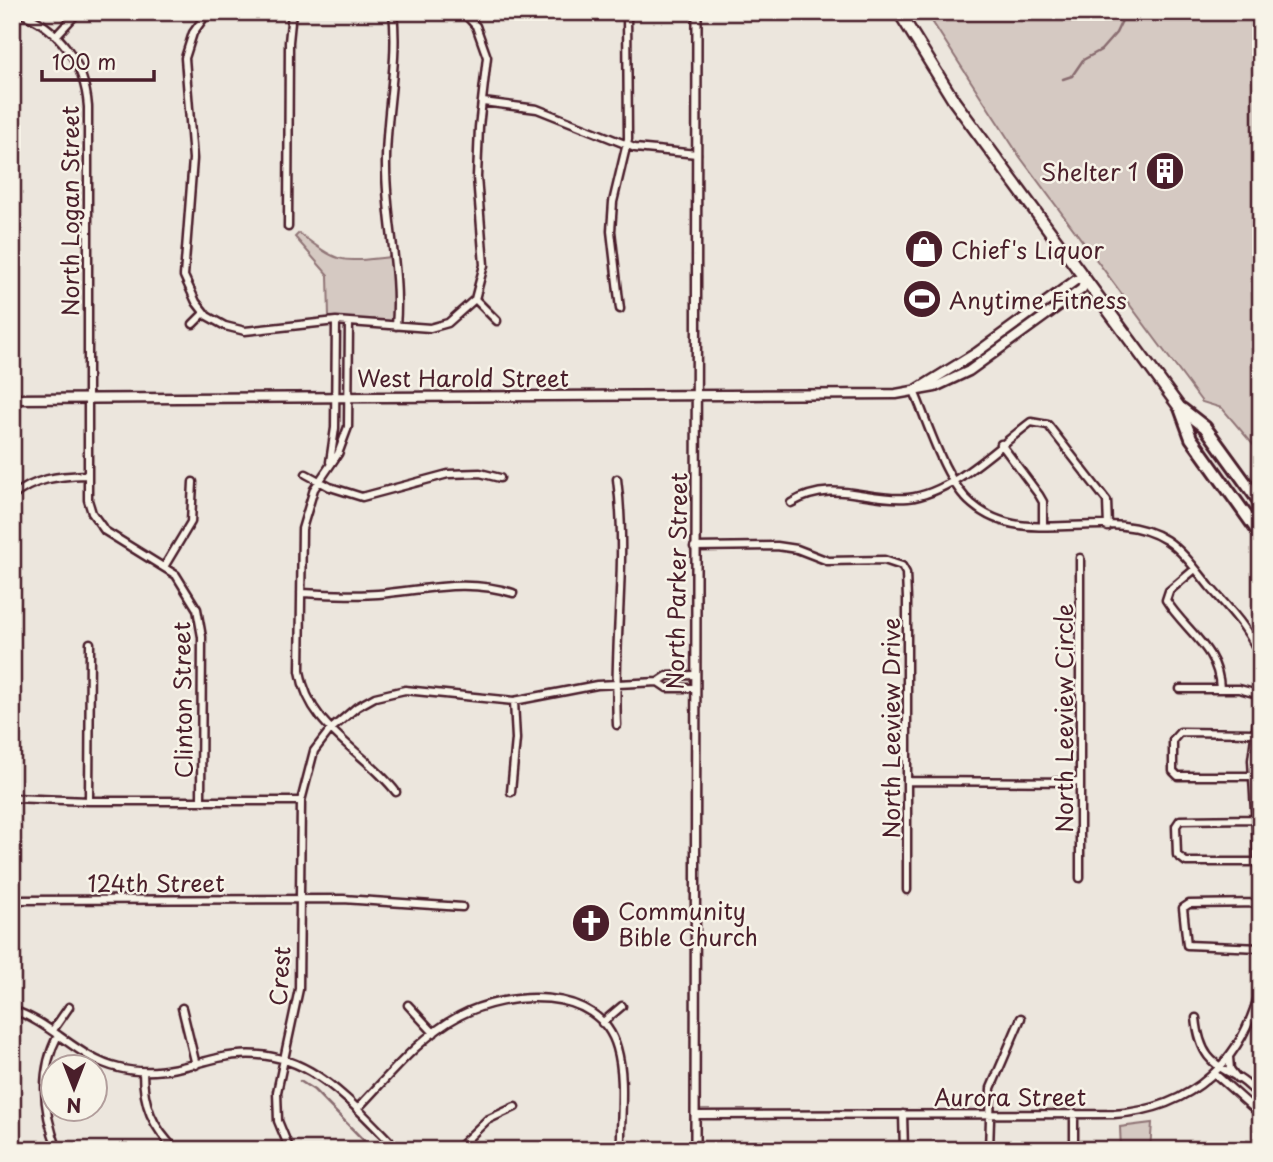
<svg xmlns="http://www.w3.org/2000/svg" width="1273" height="1162" font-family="'Playpen Sans',sans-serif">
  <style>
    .green { fill: #d5c9c2; stroke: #907476; stroke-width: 2 }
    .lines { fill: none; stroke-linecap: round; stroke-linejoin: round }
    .stream { stroke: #896c6f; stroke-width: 2.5 }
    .minor-casing { stroke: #4a1f2b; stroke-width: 11 }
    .tertiary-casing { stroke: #4a1f2b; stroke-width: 12 }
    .secondary-casing { stroke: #4a1f2b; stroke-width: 13 }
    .trunk-casing { stroke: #4a1f2b; stroke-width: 15 }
    .motorway-casing { stroke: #4a1f2b; stroke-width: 16 }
    .minor { stroke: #f7f3e8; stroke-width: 6 }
    .tertiary { stroke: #f7f3e8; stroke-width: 7 }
    .secondary { stroke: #f7f3e8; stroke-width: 8 }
    .trunk { stroke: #f7f3e8; stroke-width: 10 }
    .motorway { stroke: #f7f3e8; stroke-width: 10 }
    .labels { text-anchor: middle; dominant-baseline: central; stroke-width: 5; stroke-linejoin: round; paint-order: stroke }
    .poi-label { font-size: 23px; fill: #4a1f2b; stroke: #f7f3e8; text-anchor: start }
    .street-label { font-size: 23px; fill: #4a1f2b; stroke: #f7f3e8 }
  </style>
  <rect width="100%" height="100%" fill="#ece6dd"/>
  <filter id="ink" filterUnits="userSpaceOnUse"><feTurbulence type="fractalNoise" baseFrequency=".0143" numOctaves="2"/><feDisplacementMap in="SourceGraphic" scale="14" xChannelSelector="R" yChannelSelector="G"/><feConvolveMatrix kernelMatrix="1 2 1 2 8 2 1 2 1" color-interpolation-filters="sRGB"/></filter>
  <g filter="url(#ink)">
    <!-- green -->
    <path class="green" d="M926,12H1261V454L1222,408L1202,402L1020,157Z
      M299,233C341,265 339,262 391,257L396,302L392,321L329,317L328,275L295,237Z
      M1152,1123L1150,1150H1121L1120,1127Z"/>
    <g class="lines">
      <!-- stream -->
      <path class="stream" d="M1063,79L1072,76L1083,60L1101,50L1116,33L1126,12
        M300,1081L314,1090L373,1150"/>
      <!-- minor casing -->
      <g class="minor-casing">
        <path id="minor" d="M17,12C59,26 85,64 88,107V500L92,513L105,531L176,575L197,609L202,637L201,800
          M208,12L193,33L185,58L193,159L184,276L196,302L207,316L225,326L245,331L336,321L430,328L448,323L475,299L484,265L477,177L479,127L487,57L476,26L463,12
          M393,12C399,64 385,115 386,167C386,220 401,273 396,326
          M56,36L78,12
          M483,102L537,109L635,148L697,154
          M288,227L289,42L292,12
          M475,299L497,321
          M620,309L611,231L613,202L628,139L627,12
          M349,322L348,427L338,454L314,489L302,529L300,671C309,729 363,749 396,792
          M193,324L204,313
          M914,391C928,423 945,482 972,504C1027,552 1108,503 1166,540C1183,551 1197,571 1210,587C1230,610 1251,630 1261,660
          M1001,444L1039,495L1043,502V526
          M330,462L335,428L336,321
          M306,474L330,487L362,497L448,474L480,473L500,478
          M12,497C34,478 59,476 86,475
          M791,503C834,478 867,502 908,498C953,493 996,448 1031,422L1048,425L1107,501L1108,527
          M694,547L777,546L797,549L828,561L884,560L902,566L906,573L907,599V890
          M164,567L191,522L193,482
          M1195,569L1169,591L1166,600C1185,631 1219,648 1220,689
          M301,593C327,594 352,596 378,594C425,590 466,578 513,593
          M658,682L667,688H694
          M1180,689H1239L1261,695
          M1261,691L1252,760L1261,916
          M617,725C613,642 628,561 617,479
          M1252,776H1178L1173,771V740L1180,732L1255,733
          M908,781L1079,782
          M511,792L516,739L514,701
          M12,798L89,801H301
          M89,801L90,643
          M1254,819L1180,820L1176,826L1177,855L1186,862H1260
          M1080,878V558
          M12,900L343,899L462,907
          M1261,903L1189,904L1183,908L1187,945L1261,948
          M408,1005L434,1033
          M182,1008L196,1065
          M12,1010C52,1022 78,1059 119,1068C154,1077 185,1066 218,1058C302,1039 346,1098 398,1150
          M1196,1018C1202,1079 1234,1062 1261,1099
          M602,1023L622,1006
          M53,1030L69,1007
          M58,1035C39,1071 43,1112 58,1150
          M1229,1057L1230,1069L1237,1078
          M143,1072C143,1104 152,1127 176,1150
          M1214,1073L1261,1115
          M357,1109C388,1077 419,1037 459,1016C506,991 599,984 617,1048C626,1079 620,1118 621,1150
          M903,1114L904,1150
          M695,1115L1114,1114C1193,1109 1243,1061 1261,986
          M290,1150L278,1121L277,1092L299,989L301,801L314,751L330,730L357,707L375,697L405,690L514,701L597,685L658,682L667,676L694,675
          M456,1150L487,1120L515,1107
          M989,1150L991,1088L1021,1018
          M1074,1150V1113
          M1254,1150L1261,1144"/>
      </g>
      <!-- tertiary casing -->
      <g class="tertiary-casing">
        <path id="tertiary" d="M695,1150L697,12"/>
      </g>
      <!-- secondary casing -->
      <g class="secondary-casing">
        <path id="secondary" d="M916,390L976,353L1076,280H1085
          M12,399L896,394L935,387L969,371L1082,289L1085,280"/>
      </g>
      <!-- trunk casing -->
      <g class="trunk-casing">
        <path id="trunk" d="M899,12L954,101L1180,408"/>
      </g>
      <!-- motorway casing -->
      <g class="motorway-casing">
        <path id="motorway" d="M1180,408L1191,438L1261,536
          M1182,409L1205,427L1261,504"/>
      </g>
      <!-- minor -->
      <use href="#minor" class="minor"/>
      <!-- tertiary -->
      <use href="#tertiary" class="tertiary"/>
      <!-- secondary -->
      <use href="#secondary" class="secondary"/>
      <!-- trunk -->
      <use href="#trunk" class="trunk"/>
      <!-- motorway -->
      <use href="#motorway" class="motorway"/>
    </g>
  </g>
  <!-- icons -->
  <defs>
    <g id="building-disc" transform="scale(2.0125)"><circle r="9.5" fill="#4a1f2b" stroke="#f7f3e8"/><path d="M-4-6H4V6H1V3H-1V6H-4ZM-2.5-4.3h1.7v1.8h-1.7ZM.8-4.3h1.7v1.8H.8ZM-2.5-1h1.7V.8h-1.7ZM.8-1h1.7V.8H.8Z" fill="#fff"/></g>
    <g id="shop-disc" transform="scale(2.0125)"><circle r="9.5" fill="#4a1f2b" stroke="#f7f3e8"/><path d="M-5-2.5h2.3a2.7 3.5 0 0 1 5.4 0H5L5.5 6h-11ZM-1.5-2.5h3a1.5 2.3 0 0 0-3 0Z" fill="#fff"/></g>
    <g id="stadium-disc" transform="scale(2.0125)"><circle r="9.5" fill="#4a1f2b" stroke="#f7f3e8"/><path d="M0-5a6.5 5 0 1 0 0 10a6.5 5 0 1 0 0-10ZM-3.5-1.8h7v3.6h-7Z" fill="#fff"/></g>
    <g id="church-disc" transform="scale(2.0125)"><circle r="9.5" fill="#4a1f2b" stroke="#f7f3e8"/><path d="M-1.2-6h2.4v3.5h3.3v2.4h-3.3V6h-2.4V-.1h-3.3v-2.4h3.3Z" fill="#fff"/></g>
  </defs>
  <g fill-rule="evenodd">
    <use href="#building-disc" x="1165" y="171"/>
    <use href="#shop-disc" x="924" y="249"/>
    <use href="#stadium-disc" x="922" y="299"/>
    <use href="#church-disc" x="591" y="923"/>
  </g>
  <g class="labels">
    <!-- poi labels -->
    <g class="poi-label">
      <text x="1138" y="171" text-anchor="end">Shelter 1</text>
      <text x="951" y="249">Chief's Liquor</text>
      <text x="949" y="299">Anytime Fitness</text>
      <text x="618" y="910">Community<tspan x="618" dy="26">Bible Church</tspan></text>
    </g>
    <!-- street labels -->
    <g class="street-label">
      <text transform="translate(69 211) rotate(-90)">North Logan Street</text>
      <text x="463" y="377">West Harold Street</text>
      <text transform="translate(676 581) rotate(-89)">North Parker Street</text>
      <text transform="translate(182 700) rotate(-91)">Clinton Street</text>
      <text transform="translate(1063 718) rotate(-90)">North Leeview Circle</text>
      <text transform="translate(890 728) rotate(-90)">North Leeview Drive</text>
      <text x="156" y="882">124th Street</text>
      <text transform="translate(279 976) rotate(-86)">Crest</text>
      <text x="1010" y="1096">Aurora Street</text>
    </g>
  </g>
  <!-- margin -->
  <rect width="1273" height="1162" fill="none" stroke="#f7f3e8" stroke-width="42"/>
  <rect x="21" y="21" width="1231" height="1120" fill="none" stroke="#4a1f2b" stroke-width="2.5" filter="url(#ink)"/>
  <!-- north arrow -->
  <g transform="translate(74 1088) rotate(180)"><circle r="33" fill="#f7f3e8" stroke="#b29e9c" stroke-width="2"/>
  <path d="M0-5L12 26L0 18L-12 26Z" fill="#4a1f2b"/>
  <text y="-10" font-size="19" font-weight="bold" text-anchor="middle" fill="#4a1f2b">N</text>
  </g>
  <!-- scale -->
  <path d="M42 70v10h112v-10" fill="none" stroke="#4a1f2b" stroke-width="3.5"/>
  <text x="52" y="70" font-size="21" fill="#4a1f2b" stroke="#f7f3e8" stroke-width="5" paint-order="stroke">100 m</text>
</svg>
